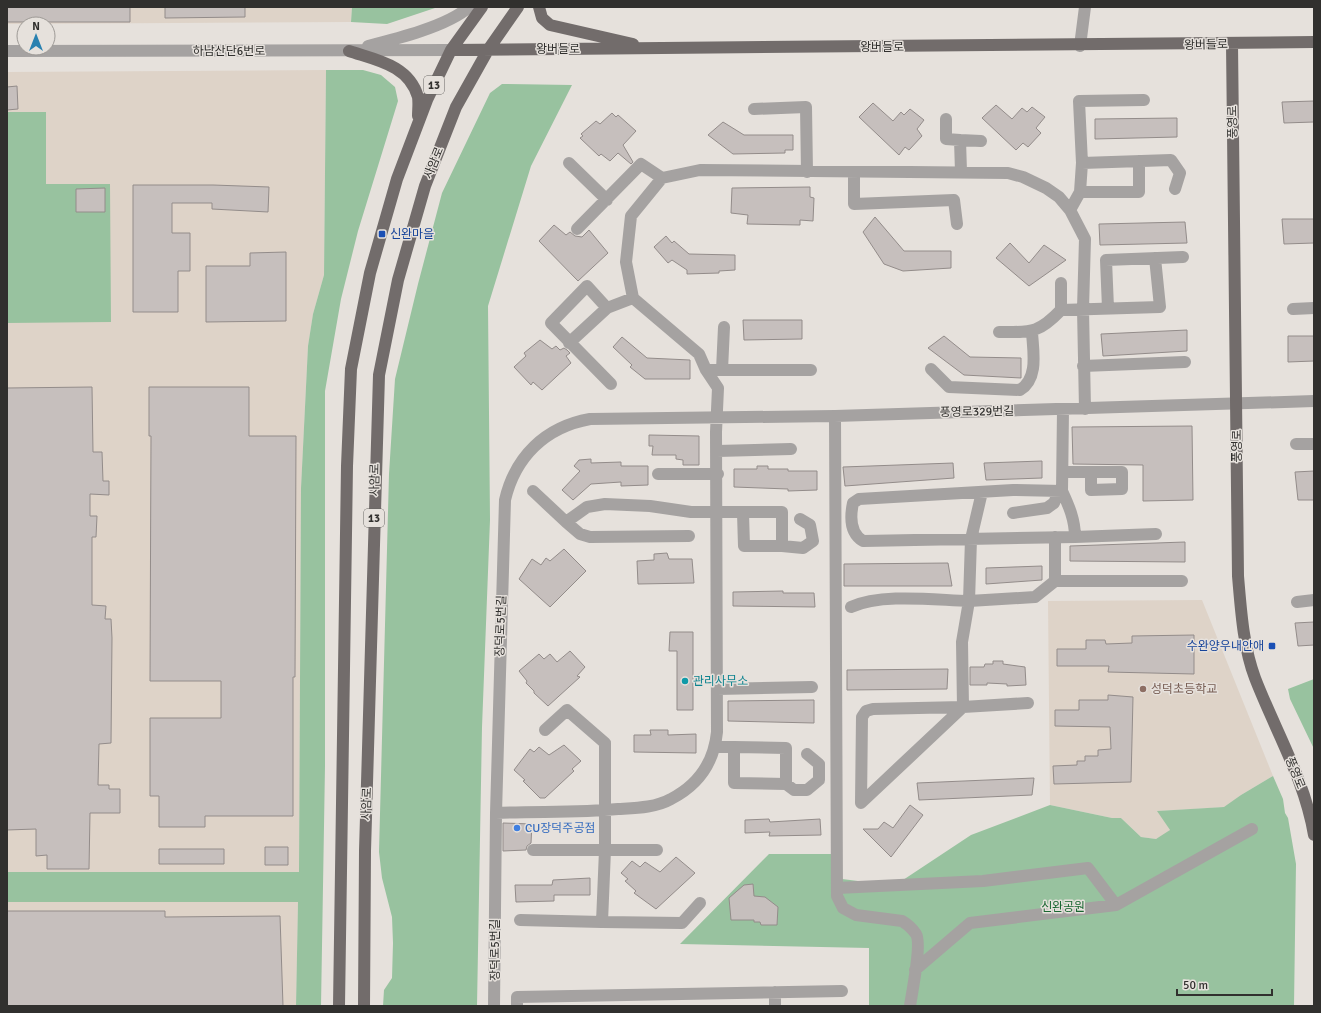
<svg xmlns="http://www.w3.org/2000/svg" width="1321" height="1013" font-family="Signika,'Noto Sans KR',sans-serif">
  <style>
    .built { fill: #ded3c8 }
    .green { fill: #98c29f }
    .building { fill: #c6bfbd; stroke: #938c8a }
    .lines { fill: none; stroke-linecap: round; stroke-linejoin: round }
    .minor { stroke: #a5a2a1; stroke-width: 12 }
    .major { stroke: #726c6b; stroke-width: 12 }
    .transit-dot { fill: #1a4fb4; stroke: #e6e1dc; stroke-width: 1.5 }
    .culture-dot { fill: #0f9aa8; stroke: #e6e1dc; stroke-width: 1.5 }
    .education-dot { fill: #8d6e63; stroke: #e6e1dc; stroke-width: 1.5 }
    .shop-dot { fill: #3f7fe0; stroke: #e6e1dc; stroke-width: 1.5 }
    .labels { text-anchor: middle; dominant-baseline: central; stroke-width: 3; stroke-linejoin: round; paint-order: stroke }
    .shield { fill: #e6e1dc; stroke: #676562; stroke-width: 1 }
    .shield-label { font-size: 11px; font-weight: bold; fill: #31302e }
    .street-label { font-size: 12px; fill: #31302e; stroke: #e6e1dc }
    .transit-label { font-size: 12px; fill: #164399; stroke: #e6e1dc; text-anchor: start }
    .culture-label { font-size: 12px; fill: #0d838f; stroke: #e6e1dc; text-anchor: start }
    .education-label { font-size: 12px; fill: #785e54; stroke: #e6e1dc; text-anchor: start }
    .shop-label { font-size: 12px; fill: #366cbe; stroke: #e6e1dc; text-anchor: start }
    .park-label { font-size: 12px; fill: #196631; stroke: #e6e1dc }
  </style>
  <rect width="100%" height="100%" fill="#e6e1dc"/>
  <!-- built -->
  <path class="built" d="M7,7H352L351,22L7,24Z
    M326,70L324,275L313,314L308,346L301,488L299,872H7V72Z
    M1202,600L1273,776L1241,795L1226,807L1158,811L1170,830L1163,836L1156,839L1141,837L1121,818H1112L1050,805L1048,601Z
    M7,902H298L296,1006H7Z"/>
  <!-- green -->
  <path class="green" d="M352,7H438L387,24L351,22Z
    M326,70H363L381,75L395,87L398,101L358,231L341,299L325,391V766L321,1006H296L298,902H7V872H299L301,488L308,346L313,314L324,275Z
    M502,84L572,85L531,166L488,306L490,520L482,727L477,1006H383L384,990L392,978L393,943L392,917L382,878L379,852L389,474L395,379L418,284L442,193L490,93Z
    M7,112H46V184H110L111,322L7,323Z
    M1314,679V749L1290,699L1288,689Z
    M1273,776L1283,799L1285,813L1288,818L1296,864L1294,1006H869V948L680,944L769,854H842V879L882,884L903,880L971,835L1050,805L1112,818H1121L1141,837L1156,839L1170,830L1157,811L1224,807L1241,795Z"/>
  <!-- building -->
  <path class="building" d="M7,7H130V22H7Z
    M165,7H245V17L165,18Z
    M17,86L18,109L7,110V87Z
    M1314,101V122L1284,123L1282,102Z
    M873,103L893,121L901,112L904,115L910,109L924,120L917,129L922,136L909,150L905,147L899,155L859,117Z
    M996,105L1012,119L1022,108L1027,112L1032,107L1045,117L1036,128L1041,133L1028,147L1023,143L1016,150L982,118Z
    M612,113L616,117L618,115L636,131L623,145L633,162L631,164L618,153L610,161L601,154L599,156L580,138L583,136L581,134L596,121L600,124Z
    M1177,118V137L1095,139V119Z
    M723,122L744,135H793V150H785V153L733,154L708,135Z
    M133,185H213L269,187L268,212L212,209V203H172V233H190V271H178V312H133Z
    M810,187V197L814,198L813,221L800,220V225L747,224L748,215L731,213L732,188Z
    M105,188V212H76V189Z
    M875,217L904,251H951V268L903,271L884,264L863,232Z
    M1282,219H1314V243L1284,244Z
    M1185,222L1187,243L1100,245L1099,224Z
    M554,225L566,235L570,232L575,236L582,237L589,230L608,253L578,281L539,241Z
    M666,236L672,243L674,241L689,254L735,255V270L719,271V273L687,274V270L672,260L668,263L654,247Z
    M1010,243L1029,263L1044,245L1066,260L1029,286L996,258Z
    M286,252V321L206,322V266H250V253Z
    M743,320H802V339L744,340Z
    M1187,330V351L1103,356L1101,334Z
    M944,336L970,357L1021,358V378L964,375L928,348Z
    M1288,336H1314V361L1288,362Z
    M622,337L647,358L690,360V379H645L630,367L632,365L613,347Z
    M540,340L552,349L556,346L560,350L564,348L567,350L570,353L566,356L571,363L542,390L533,382L531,385L514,367L526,356L524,353Z
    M92,387L93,452H102L103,481H109V495L90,494V516H97L96,537H92V605L106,606L105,619H111L112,638L111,743L99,744L98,785H109V789H120V813H90L89,869H47V855L36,856V829L7,830V388Z
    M149,387H249V436H296L295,677H293V816H205V827H159V796H150V718H221V681H150L151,436H149Z
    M1192,426L1193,500L1143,501V465L1073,464L1072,427Z
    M649,435L699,436V465H683V460L676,459V455H652L653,446H649Z
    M591,459V463L621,462V466H648V485L621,486V482L591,484L573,500L562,490L580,471L574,466L579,460Z
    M1042,461V478L986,480L984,463Z
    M953,463L954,478L845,486L843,467Z
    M757,466H768V469H788V471H817V490L788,491V489L734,487V469H757Z
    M1314,471V500H1298L1295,472Z
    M1185,542V562L1070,561V546Z
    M564,549L586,571L550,607L519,579L532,559L541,565L546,558L550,561Z
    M667,553L669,559H692L694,583L638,584L637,561L654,560V554Z
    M948,563L952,586H844V564Z
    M1042,566V580L986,584V568Z
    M783,591V593H814L815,607L733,606V592Z
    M1314,622V645L1298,646L1295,623Z
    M670,632H693V710H677V651H669Z
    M1194,635V674L1108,672L1109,666H1057V649H1086V640H1105L1106,644L1132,643V636Z
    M570,651L585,667L577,676L580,677L548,706L534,693V691L526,683L527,681L519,671L539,654L544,659L550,654L557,662Z
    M993,661H1003V664L1025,667L1026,685L1007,686V684L987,683V685H970V667H984L985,664H993Z
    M948,669L947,689L847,690V670Z
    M1108,695L1133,697L1131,782L1054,784L1053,766L1077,765V761H1085V756H1098V750L1111,749L1110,727L1055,726V710H1079V700H1108Z
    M814,700V723L728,721V701Z
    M650,730H668V735L696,734V753L634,752V735H651Z
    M564,745L581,761L572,769L574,771L545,798H540L523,781L525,780L514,770L530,749L534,752L539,747L549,755Z
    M1034,778L1032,795L919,800L917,783Z
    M910,805L923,815L891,857L863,829H878L884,822L893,828Z
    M769,819L770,822L820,819L821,835L769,836L770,832L745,833V820Z
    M503,823L532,824L531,843L527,846L526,850L503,851Z
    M265,847H288V865H265Z
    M159,849H224V864H159Z
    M676,857L695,873L656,909L634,893L636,891L625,881L628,879L621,873L632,861L640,867L645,862L660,872Z
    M590,878V895H554V901L516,902L515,885H552L553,880Z
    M753,884L754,896L765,897L778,907L777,925H761L760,922H754V920H731L729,898L744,885Z
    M7,911H165V917L280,916L283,1006H7Z"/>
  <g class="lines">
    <!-- minor -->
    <path class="minor" d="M368,46C396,39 448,26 469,7
      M1080,46L1085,7
      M7,51L451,50
      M754,109L806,107L807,172
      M946,119V139L960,140L961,172
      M960,140L981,141
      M569,163L607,200
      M1082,163L1171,160L1180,173L1175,189
      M854,172V204L954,200L957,224
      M1080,192H1139V161
      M1070,210L1080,192L1082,163L1079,101L1144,100
      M577,229L641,164L662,178
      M1061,283V310
      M607,308L633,298
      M1108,308L1106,260L1183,257
      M1293,309L1314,308
      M999,332C1031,332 1038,334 1061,310L1160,307L1155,258
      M569,343L607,308L587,286L551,323L611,384
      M1083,366L1185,362
      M931,369L949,387L1020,390C1039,378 1033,351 1032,332
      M706,370H811
      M722,370L724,327
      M1063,410L1062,491L1013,490L859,499L853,503C850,517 850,533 863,541L1075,537
      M835,416L837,896L843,908L856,915L902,921C907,924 912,928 916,934C922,944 912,992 910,1006
      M1296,444H1314
      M717,451L791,449
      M1063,472H1122V489L1091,490V472
      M658,474H718
      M533,491L566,522L587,507L605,504L650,506L691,512H782V546H744L743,513
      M1062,491C1069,506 1075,520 1075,537L1156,534
      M1013,513L1047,508L1054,503L1059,491
      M566,522L580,534L590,537L689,536
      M782,546L803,548L813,541L810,525L800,519
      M1055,581H1182
      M1297,602L1314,600
      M851,607C882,593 934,600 969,601L971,539L982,492
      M717,689L812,687
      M1028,703L963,707L861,803L862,717L866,711L873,709L963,707L962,642L969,601L1035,597L1055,581V537
      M716,747H734V783L786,784V748L734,747
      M786,784L794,790H807L819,780V764L807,754
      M496,813C536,811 577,813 618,809C635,808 655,808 671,799C698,785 714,762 717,732L716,432L718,388L706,370L699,354L633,298L626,262L631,216L662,178L700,170L1008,173L1023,177L1046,188L1059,197L1070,210L1085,239L1083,309L1085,409
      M533,850H657
      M837,888L983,881L1088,868L1116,905
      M520,920L602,922L605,850V743L567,710L545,730
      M602,922L682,923L700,903
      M915,970L970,923L1116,905L1252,829
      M775,992V1006
      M494,1006L496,813L505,500C515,457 545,427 590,419L835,416L1314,401
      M517,1006V997L842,991"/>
    <!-- major -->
    <path class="major" d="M539,7L542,18L550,25L633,44
      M1232,44L1238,576C1241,610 1243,646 1255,678C1275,730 1305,780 1314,835
      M451,50L1314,42
      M349,51C376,60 409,65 418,97C419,103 418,110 418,116
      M339,1006L347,466L351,369L370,273L397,179L427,100L451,50L482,7
      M364,1006L365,851L379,375L398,280L425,186L456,107L488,50L518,7"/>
  </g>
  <!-- markers -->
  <g class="transit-dot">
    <rect x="378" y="230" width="8" height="8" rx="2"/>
    <rect x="1268" y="642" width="8" height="8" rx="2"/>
  </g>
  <circle class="culture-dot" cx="685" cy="681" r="4"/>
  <circle class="education-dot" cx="1143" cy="689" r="4"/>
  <circle class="shop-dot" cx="517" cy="828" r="4"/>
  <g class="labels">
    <!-- shield labels -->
    <g class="shield">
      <rect x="424" y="76" width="20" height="18" rx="3"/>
      <rect x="364" y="509" width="20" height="18" rx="3"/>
    </g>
    <g class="shield-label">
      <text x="434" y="85">13</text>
      <text x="374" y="518">13</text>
    </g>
    <!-- street labels -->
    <g class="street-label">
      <text transform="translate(1206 45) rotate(-1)">왕버들로</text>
      <text x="882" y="47">왕버들로</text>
      <text x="558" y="49">왕버들로</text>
      <text x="229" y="51">하남산단6번로</text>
      <text transform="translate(1233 122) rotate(-91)">풍영로</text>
      <text transform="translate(434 163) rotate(-68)">사암로</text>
      <text transform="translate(977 412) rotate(-1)">풍영로329번길</text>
      <text transform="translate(1237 446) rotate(-90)">풍영로</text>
      <text transform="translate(375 480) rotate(-89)">사암로</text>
      <text transform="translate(501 626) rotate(-88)">장덕로5번길</text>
      <text transform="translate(1295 773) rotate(68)">풍영로</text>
      <text transform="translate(367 804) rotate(-88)">사암로</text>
      <text transform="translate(495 950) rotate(-90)">장덕로5번길</text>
    </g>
    <!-- transit labels -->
    <g class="transit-label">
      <text x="390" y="234">신완마을</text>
      <text x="1264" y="646" text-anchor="end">수완양우내안애</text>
    </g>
    <!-- culture labels -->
    <g class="culture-label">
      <text x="693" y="681">관리사무소</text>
    </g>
    <!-- education labels -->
    <g class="education-label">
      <text x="1151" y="689">성덕초등학교</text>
    </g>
    <!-- shop labels -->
    <g class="shop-label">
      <text x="525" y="828">CU장덕주공점</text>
    </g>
    <!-- park labels -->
    <g class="park-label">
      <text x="1063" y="907">신완공원</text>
    </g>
  </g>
  <!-- border -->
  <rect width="1321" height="1013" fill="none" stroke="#31302e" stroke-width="16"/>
  <!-- north arrow -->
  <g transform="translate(36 36)"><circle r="19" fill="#e6e1dc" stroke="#9e9a96"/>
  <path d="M0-3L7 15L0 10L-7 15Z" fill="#2981b0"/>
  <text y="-6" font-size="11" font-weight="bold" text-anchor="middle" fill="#31302e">N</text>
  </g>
  <!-- scale -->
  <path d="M1177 989v6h95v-6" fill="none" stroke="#31302e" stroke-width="2"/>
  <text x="1183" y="989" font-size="12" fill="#31302e" stroke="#e6e1dc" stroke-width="3" paint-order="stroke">50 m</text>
</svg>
